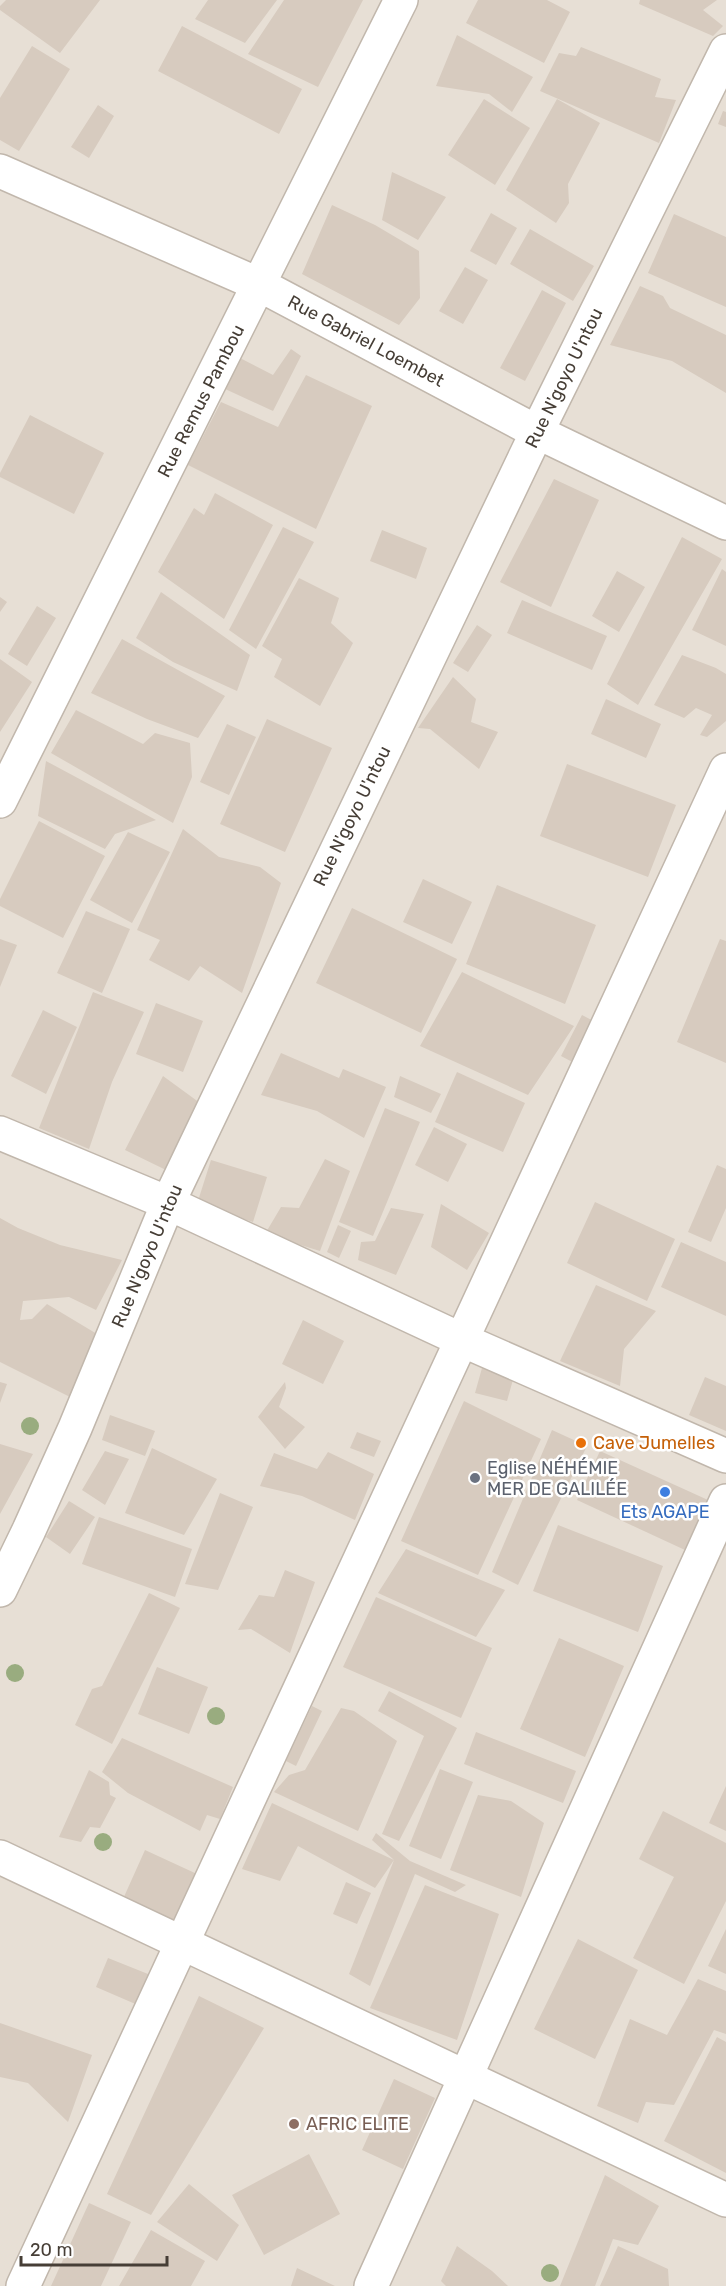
<svg xmlns="http://www.w3.org/2000/svg" width="726" height="2286" font-family="Rubik,sans-serif">
  <style>
    .residential { fill: #e7dfd5 }
    .building { fill: #d7cbbf }
    .lines { fill: none; stroke-linecap: round; stroke-linejoin: round }
    .minor-casing { stroke: #c1b7ac; stroke-width: 36 }
    .minor { stroke: #fff; stroke-width: 33 }
    .tree { fill: #99ac7f }
    .food-dot { fill: #e8710a; stroke: #fff; stroke-width: 2 }
    .worship-dot { fill: #6b7280; stroke: #fff; stroke-width: 2 }
    .shop-dot { fill: #3f7fe0; stroke: #fff; stroke-width: 2 }
    .education-dot { fill: #8d6e63; stroke: #fff; stroke-width: 2 }
    .labels { text-anchor: middle; dominant-baseline: central; stroke-width: 5; stroke-linejoin: round; paint-order: stroke }
    .street-label { font-size: 18px; fill: #463e36; stroke: #fff }
    .food-label { font-size: 18px; fill: #c56008; stroke: #fff; text-anchor: start }
    .worship-label { font-size: 18px; fill: #5b616d; stroke: #fff; text-anchor: start }
    .shop-label { font-size: 18px; fill: #366cbe; stroke: #fff }
    .education-label { font-size: 18px; fill: #785e54; stroke: #fff; text-anchor: start }
  </style>
  <rect width="100%" height="100%" fill="#f3eee6"/>
  <!-- residential -->
  <path class="residential" d="M0,0H726V2286H0Z"/>
  <!-- building -->
  <path class="building" d="M6,0H100L60,53L0,10V6Z
    M208,0H277L245,43L195,19Z
    M284,0H363L318,87L248,54Z
    M478,0H547L570,12L544,63L466,23Z
    M640,0H717L703,10L723,26L713,36L639,4Z
    M182,26L302,89L279,134L158,71Z
    M457,35L533,77L512,112L489,94L436,86Z
    M32,46L70,69L19,151L0,140V98Z
    M581,47L661,79L655,97L676,100L659,143L540,91L559,53L576,56Z
    M484,99L530,128L495,185L448,155Z
    M557,99L600,123L568,184L569,203L556,223L506,190Z
    M98,105L114,116L89,158L71,147Z
    M723,111L726,112V127L718,124Z
    M392,172L446,197L418,240L382,220Z
    M332,205L375,225L419,251L420,298L399,325L302,274Z
    M491,213L517,228L496,265L470,251Z
    M674,214L726,237V307L648,273Z
    M530,229L594,266L573,301L510,264Z
    M465,267L488,280L463,324L439,311Z
    M640,286L663,296L670,308L726,335V393L672,361L610,345Z
    M542,290L566,303L525,381L500,368Z
    M291,349L301,356L273,411L223,388L240,358L273,375Z
    M306,375L372,406L316,529L188,465L221,402L278,427Z
    M30,415L104,453L74,514L0,477V473Z
    M554,479L599,500L551,607L500,582Z
    M215,493L273,525L224,619L158,572L194,508L204,515Z
    M283,527L314,542L256,649L229,630Z
    M382,530L427,548L416,579L370,561Z
    M682,537L722,559L638,705L607,684Z
    M722,569L726,572V646L692,630Z
    M617,571L645,587L619,632L592,616Z
    M299,578L339,598L331,623L353,643L320,706L274,677L282,659L262,646Z
    M161,592L250,655L237,691L173,662L136,638Z
    M0,597L7,602L0,612Z
    M522,600L607,636L592,670L507,633Z
    M37,606L56,618L27,666L8,654Z
    M477,625L492,635L468,672L453,663Z
    M122,639L225,696L198,738L147,719L91,693Z
    M682,655L716,668L726,674V721L707,737L700,735L712,715L696,708L684,718L654,705Z
    M0,659L32,682L0,732Z
    M453,677L476,699L471,722L498,732L479,769L430,729L418,728Z
    M606,699L661,724L646,758L591,734Z
    M76,710L143,744L155,733L190,743L192,777L173,823L51,753Z
    M267,719L332,748L285,852L220,824Z
    M227,724L256,737L229,795L200,782Z
    M46,761L156,820L115,834L105,849L38,816Z
    M567,764L676,805L648,877L540,836Z
    M39,821L105,856L63,938L0,906V899Z
    M183,829L219,857L260,867L281,883L242,993L200,966L189,981L149,960L160,940L137,930Z
    M128,832L170,852L132,923L90,900Z
    M423,879L472,902L452,944L403,922Z
    M497,885L596,925L565,1004L466,964Z
    M352,908L457,959L421,1033L316,983Z
    M86,911L130,929L102,993L57,973Z
    M0,939L17,945L0,987Z
    M720,939L726,941V1063L677,1042Z
    M462,972L574,1026L528,1095L420,1046Z
    M93,992L144,1012L112,1082L89,1149L39,1128Z
    M156,1003L203,1021L183,1072L136,1054Z
    M43,1010L77,1027L46,1094L11,1076Z
    M582,1015L601,1025L580,1066L561,1056Z
    M281,1053L339,1078L343,1069L386,1087L364,1138L317,1111L261,1095Z
    M457,1072L525,1103L503,1152L435,1122Z
    M163,1076L200,1103L166,1170L125,1150Z
    M400,1076L441,1094L431,1113L394,1097Z
    M385,1108L420,1122L373,1236L339,1222Z
    M434,1127L467,1144L448,1182L415,1165Z
    M325,1159L350,1171L320,1251L265,1234L281,1207L299,1208Z
    M211,1160L267,1177L253,1222L197,1204Z
    M717,1165L726,1169V1208L711,1242L688,1232Z
    M595,1202L675,1239L647,1301L567,1263Z
    M441,1204L489,1233L467,1270L431,1247Z
    M391,1208L424,1214L396,1275L358,1260L361,1242L375,1241Z
    M0,1218L18,1228L60,1245L122,1260L96,1310L69,1297L23,1301L20,1320L32,1319L47,1304L97,1334L72,1398L0,1362Z
    M338,1225L351,1231L339,1258L327,1252Z
    M681,1242L726,1262V1316L661,1287Z
    M596,1285L656,1311L624,1349L620,1386L560,1361Z
    M303,1320L344,1341L323,1384L282,1364Z
    M482,1368L514,1376L507,1401L475,1393Z
    M705,1377L726,1386V1431L689,1415Z
    M0,1382L7,1384L0,1403Z
    M285,1382L286,1388L279,1407L305,1427L285,1449L258,1417Z
    M464,1401L541,1439L478,1575L401,1541Z
    M110,1415L155,1431L145,1456L102,1440Z
    M552,1430L587,1446L518,1585L492,1572Z
    M357,1432L381,1441L374,1457L350,1448Z
    M0,1444L33,1454L0,1514Z
    M152,1448L217,1479L184,1535L125,1513Z
    M105,1451L129,1459L105,1505L82,1490Z
    M600,1451L708,1500L685,1550L577,1500Z
    M328,1452L374,1474L355,1520L302,1496L260,1486L274,1453L317,1469Z
    M220,1493L253,1507L218,1590L185,1584Z
    M69,1501L95,1517L70,1554L46,1537Z
    M99,1517L192,1549L175,1597L82,1564Z
    M558,1525L663,1566L638,1632L533,1591Z
    M406,1549L505,1590L476,1637L378,1593Z
    M285,1570L315,1582L290,1653L251,1629L238,1630L259,1595L274,1597Z
    M149,1593L180,1608L112,1744L75,1725L92,1689L102,1686Z
    M376,1597L492,1648L461,1718L343,1667Z
    M559,1638L624,1666L585,1757L520,1729Z
    M157,1667L208,1687L189,1734L138,1714Z
    M389,1691L457,1728L399,1841L382,1834L424,1736L378,1711Z
    M312,1706L322,1711L296,1766L286,1761Z
    M341,1708L354,1711L397,1741L358,1831L274,1792L289,1775L305,1770Z
    M476,1732L576,1771L563,1803L464,1764Z
    M122,1738L233,1787L220,1819L207,1815L200,1831L128,1793L102,1772Z
    M440,1769L473,1782L441,1859L409,1846Z
    M89,1770L109,1782L110,1795L116,1798L100,1828L90,1827L81,1842L59,1837Z
    M726,1786V1831L709,1823Z
    M478,1795L511,1801L544,1823L521,1897L450,1870Z
    M272,1803L394,1860L375,1888L298,1846L280,1881L242,1869Z
    M663,1811L726,1843V1901L684,1984L633,1958L674,1877L639,1859Z
    M376,1833L410,1861L466,1885L455,1892L415,1874L370,1986L349,1974L394,1860L372,1840Z
    M145,1850L197,1874L174,1922L123,1899Z
    M346,1882L371,1893L357,1924L333,1914Z
    M425,1885L499,1914L457,2040L370,2008Z
    M726,1929V1974L708,1966Z
    M578,1939L638,1970L595,2059L534,2029Z
    M108,1958L153,1976L140,2006L96,1987Z
    M698,1979L726,1991V2034L714,2030L674,2105L646,2102L638,2123L597,2106L630,2019L667,2035Z
    M199,1996L264,2028L151,2215L107,2194Z
    M0,2023L92,2055L68,2122L28,2083L0,2077Z
    M717,2037L726,2042V2173L664,2141Z
    M394,2079L435,2098L403,2169L362,2150Z
    M309,2154L340,2214L264,2255L232,2195Z
    M605,2175L659,2206L638,2245L613,2239L595,2286H560Z
    M189,2184L239,2225L217,2261L157,2222Z
    M89,2203L131,2222L101,2286H51Z
    M151,2230L205,2261L191,2286H119Z
    M457,2246L492,2271L508,2286H446L441,2281Z
    M618,2246L668,2269L669,2286H600Z
    M297,2268L335,2286H291Z"/>
  <g class="lines">
    <!-- minor casing -->
    <g class="minor-casing">
      <path id="minor" d="M0,171L260,285L537,432L726,523
        M0,801L401,0
        M0,1133L168,1203L462,1340L726,1456
        M0,1590L29,1530L75,1428L168,1203L537,432L726,51
        M0,1857L726,2200
        M23,2286L726,770
        M371,2286L726,1501"/>
    </g>
    <!-- minor -->
    <use href="#minor" class="minor"/>
  </g>
  <!-- trees -->
  <g class="tree">
    <circle cx="30" cy="1426" r="9"/>
    <circle cx="15" cy="1673" r="9"/>
    <circle cx="216" cy="1716" r="9"/>
    <circle cx="103" cy="1842" r="9"/>
    <circle cx="550" cy="2273" r="9"/>
  </g>
  <!-- markers -->
  <circle class="food-dot" cx="581" cy="1443" r="6"/>
  <circle class="worship-dot" cx="475" cy="1478" r="6"/>
  <circle class="shop-dot" cx="665" cy="1492" r="6"/>
  <circle class="education-dot" cx="294" cy="2124" r="6"/>
  <g class="labels">
    <!-- street labels -->
    <g class="street-label">
      <text transform="translate(366 341) rotate(28)">Rue Gabriel Loembet</text>
      <text transform="translate(564 378) rotate(-64)">Rue N'goyo U'ntou</text>
      <text transform="translate(201 401) rotate(-63)">Rue Remus Pambou</text>
      <text transform="translate(352 816) rotate(-64)">Rue N'goyo U'ntou</text>
      <text transform="translate(147 1256) rotate(-67)">Rue N'goyo U'ntou</text>
    </g>
    <!-- food labels -->
    <g class="food-label">
      <text x="593" y="1443">Cave Jumelles</text>
    </g>
    <!-- worship labels -->
    <g class="worship-label">
      <text x="487" y="1468">Eglise NÉHÉMIE<tspan x="487" dy="21">MER DE GALILÉE</tspan></text>
    </g>
    <!-- shop labels -->
    <g class="shop-label">
      <text x="665" y="1512">Ets AGAPE</text>
    </g>
    <!-- education labels -->
    <g class="education-label">
      <text x="306" y="2124">AFRIC ELITE</text>
    </g>
  </g>
  <!-- scale -->
  <path d="M21 2256v9h146v-9" fill="none" stroke="#463e36" stroke-width="3"/>
  <text x="30" y="2256" font-size="18" fill="#463e36" stroke="#ffffff" stroke-width="4.5" paint-order="stroke">20 m</text>
</svg>
